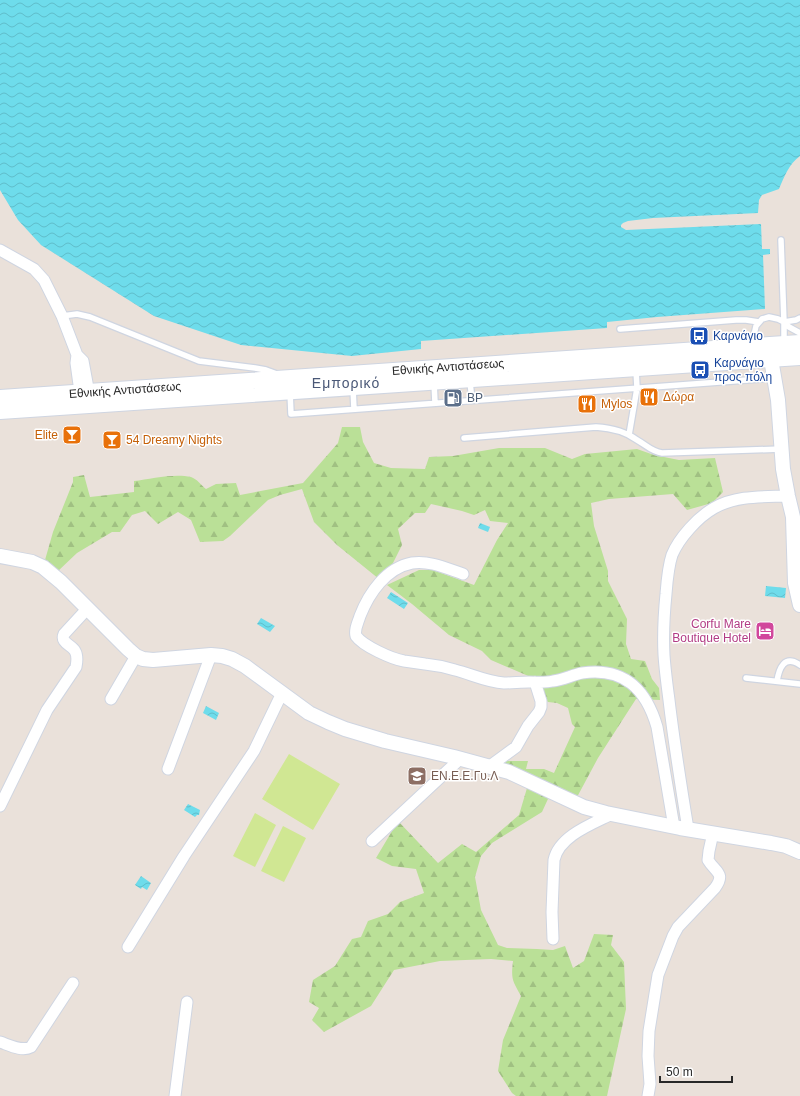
<svg xmlns="http://www.w3.org/2000/svg" width="800" height="1096" font-family="Helvetica,sans-serif">
  <style>
    .forest { fill: url(#forest-firs) }
    .pitch { fill: #d0e793 }
    .water { fill: url(#water-waves) }
    .lines { fill: none; stroke-linecap: round; stroke-linejoin: round }
    .service-casing { stroke: #cfd5e1; stroke-width: 8 }
    .minor-casing { stroke: #cfd5e1; stroke-width: 13 }
    .tertiary-casing { stroke: #cfd5e1; stroke-width: 16 }
    .secondary-casing { stroke: #cfd5e1; stroke-width: 18 }
    .service { stroke: #fff; stroke-width: 5.5 }
    .minor { stroke: #fff; stroke-width: 11 }
    .tertiary { stroke: #fff; stroke-width: 14 }
    .secondary { stroke: #fff; stroke-width: 16 }
    .labels { text-anchor: middle; dominant-baseline: central; stroke-width: 3; stroke-linejoin: round; paint-order: stroke }
    .transit-label { font-size: 12px; fill: #164399; stroke: #fff; text-anchor: start }
    .street-label { font-size: 12px; fill: #282828; stroke: #fff }
    .food-label { font-size: 12px; fill: #c56008; stroke: #fff; text-anchor: start }
    .service-label { font-size: 12px; fill: #4e5e75; stroke: #fff; text-anchor: start }
    .hotel-label { font-size: 12px; fill: #b23c85; stroke: #fff; text-anchor: end }
    .education-label { font-size: 12px; fill: #785e54; stroke: #fff; text-anchor: start }
    .quarter-label { font-size: 14px; letter-spacing: 1px; fill: #4a5877; stroke: #fff }
  </style>
  <defs>
    <pattern id="forest-firs" width="22" height="20" patternUnits="userSpaceOnUse"><rect width="22" height="20" fill="#bae097"/><path d="M5 1l3.5 6h-7zM16 11l3.5 6h-7z" fill="#a0c082"/></pattern>
    <pattern id="water-waves" width="16" height="10" patternUnits="userSpaceOnUse"><rect width="16" height="10" fill="#6edceb"/><path d="M0 5q4-4 8 0t8 0" fill="none" stroke="#5fbdca"/></pattern>
  </defs>
  <rect width="100%" height="100%" fill="#eae1da"/>
  <!-- forest -->
  <path class="forest" d="M342,427H360L363,442L374,463L391,468L425,469L429,457L453,456L499,448H545L572,459L585,454L637,449L654,455L679,460L715,458L723,492L712,503L687,510L673,494L609,499L591,503L594,526L608,571V581L627,619L626,644L631,659L645,661L652,679L659,688L660,700L636,699L598,758L576,799L553,788L542,812L492,843L481,856L475,877L481,910L498,945L507,948L537,949L553,950L565,946L573,968L584,961L594,934L613,935L611,945L624,962L626,1009L607,1096H516L512,1093L498,1071L503,1040L521,996C512,980 511,979 513,961L491,959L440,961L394,970L371,1006L324,1032L312,1020L319,1008L309,1002L313,980L335,966L352,939L361,937L368,921L388,914L400,902L424,893L416,869L392,866L376,858L398,821L438,863L462,844L476,852L519,815L530,778L497,765L503,760L507,761H528L526,769H544L554,773L575,727L572,724L568,708L557,703L548,702L534,689L533,678L491,660L482,651L449,635L412,604L387,585L419,570H433L474,585L497,540L508,523L490,521L485,510L474,515L462,511L431,504L425,513H415L398,529L402,545L391,567L379,579L337,545L314,522L302,489L280,495L268,500L230,536L223,541L200,542L191,520L178,512L158,524L145,511L132,515L120,532H112L77,553L57,572L43,567L53,532L73,482V477L84,475L90,497L134,492V481C151,479 174,473 191,477C197,479 201,485 206,489L216,484L236,483L240,495L303,483L338,443Z"/>
  <!-- pitch -->
  <path class="pitch" d="M289,754L340,784L313,830L262,799Z
    M255,813L276,825L255,867L233,856Z
    M283,826L306,838L284,882L261,871Z"/>
  <!-- water -->
  <path class="water" d="M0,0H800V156C789,164 784,177 779,189L762,195L759,200L758,213L653,218L628,221L623,223L621,225V227L626,230L761,224L762,249H770V254L763,255L765,309L657,317L607,322V328L421,341V349L352,356L241,345L154,316L41,245L18,220L0,190Z
    M480,523L490,527L488,532L478,528Z
    M766,586L786,588L785,598L765,596Z
    M391,592L408,603L404,609L387,598Z
    M261,618L275,626L270,632L257,624Z
    M206,706L219,713L216,720L203,713Z
    M188,804L200,810L199,815H197L195,817L184,810Z
    M141,876L151,883L147,890L142,887L141,889L135,885Z"/>
  <g class="lines">
    <!-- service casing -->
    <g class="service-casing">
      <path id="service" d="M781,240L784,322
        M62,316L77,314L90,317L199,361L255,368L266,370L277,374
        M620,329L736,320H746L759,322
        M752,344L756,326L762,319L769,317L778,319L784,322L789,327L800,333
        M784,344V322L796,320L800,318
        M434,382L435,403
        M470,382L472,400
        M353,388L354,409
        M290,392L291,414L774,378
        M629,435L637,388L636,370
        M464,438L596,427C611,428 625,431 637,440C646,445 652,452 662,453L781,449
        M746,678L800,684
        M777,681C779,669 784,654 800,665"/>
    </g>
    <!-- minor casing -->
    <g class="minor-casing">
      <path id="minor" d="M0,250L34,269L44,280L62,316L77,355L83,361L90,399
        M77,355L76,363L81,399
        M463,574C448,569 429,560 412,563C386,568 369,593 360,616C358,623 354,629 356,636C363,646 392,659 404,661C411,662 418,663 425,664C435,665 445,667 455,670C471,674 487,682 504,683C512,683 521,682 529,682C537,682 545,683 553,681C563,680 572,675 582,673C624,667 646,689 657,727L674,827
        M111,699L136,656
        M490,766L516,747L528,726L539,712L541,707V701L535,682
        M168,769L211,655
        M0,806L47,710L76,667C77,662 78,656 75,651C72,645 60,643 64,634L87,609
        M688,829C681,786 674,743 669,700C667,685 665,670 664,655C663,635 664,614 666,594C667,581 668,567 672,555C679,538 698,517 714,508C737,495 763,497 788,496
        M372,841L460,759
        M553,939L552,912L554,860C559,836 592,824 612,814
        M128,947L184,856L254,751L282,693
        M0,1042C9,1045 22,1052 31,1047L73,983
        M175,1096L187,1002
        M648,1096L650,1084L648,1056L649,1031L658,975L673,936L678,927L715,888C726,873 715,872 708,860L709,851L713,833"/>
    </g>
    <!-- tertiary casing -->
    <g class="tertiary-casing">
      <path id="tertiary" d="M776,350L771,359L778,400L783,469L788,496L793,517L795,583L800,605
        M0,556L32,562L43,567L61,582L128,649L136,656L143,659L153,660L211,655L222,656L232,659L245,666L309,713L328,722L345,729L385,741L454,757L509,772L584,807L606,813L680,828L771,843L786,846L800,852"/>
    </g>
    <!-- secondary casing -->
    <g class="secondary-casing">
      <path id="secondary" d="M0,398L800,343
        M0,411L800,357"/>
    </g>
    <!-- service -->
    <use href="#service" class="service"/>
    <!-- minor -->
    <use href="#minor" class="minor"/>
    <!-- tertiary -->
    <use href="#tertiary" class="tertiary"/>
    <!-- secondary -->
    <use href="#secondary" class="secondary"/>
  </g>
  <!-- icons -->
  <defs>
    <g id="bus-square" transform="scale(1)"><rect x="-9" y="-9" width="18" height="18" rx="4" fill="#1a4fb4" stroke="#fff"/><path d="M-5-6H5V4H4V6H2V4H-2V6H-4V4H-5ZM-3.5-4V0h7V-4ZM-3.5 1.2v1.5H-2V1.2ZM2 1.2v1.5H3.5V1.2Z" fill="#fff"/></g>
    <g id="restaurant-square" transform="scale(1)"><rect x="-9" y="-9" width="18" height="18" rx="4" fill="#e8710a" stroke="#fff"/><path d="M-5-6h1v4h1v-4h1v4h1v-4h1v5L-1.5 .5V6h-2V.5L-5-1ZM5-6V6H3V1.5H1.5Q1.5-4 5-6Z" fill="#fff"/></g>
    <g id="fuel-square" transform="scale(1)"><rect x="-9" y="-9" width="18" height="18" rx="4" fill="#5c6f8a" stroke="#fff"/><path d="M-5.5-6h7V0h2V4h1.3V-2.5L3-4.5l.8-.8L6-3V5H2.5V1h-1V6h-7ZM-4.2-4.7v3.2H.2V-4.7Z" fill="#fff"/></g>
    <g id="bar-square" transform="scale(1)"><rect x="-9" y="-9" width="18" height="18" rx="4" fill="#e8710a" stroke="#fff"/><path d="M-6-5H6L.8 .8V4.5H3.5V6h-7V4.5H-.8V.8Z" fill="#fff"/></g>
    <g id="hotel-square" transform="scale(1)"><rect x="-9" y="-9" width="18" height="18" rx="4" fill="#d1479c" stroke="#fff"/><path d="M-6-4.5h1.5V1H6V5H4.5V3h-9V5H-6ZM-4 0a1.8 1.8 0 1 1 3.6 0ZM.5 0V-2.5h3Q6-2.5 6 0Z" fill="#fff"/></g>
    <g id="school-square" transform="scale(1)"><rect x="-9" y="-9" width="18" height="18" rx="4" fill="#8d6e63" stroke="#fff"/><path d="M0-5L7-2L0 1L-7-2ZM-4 1L0 2.5L4 1V4Q0 6-4 4Z" fill="#fff"/></g>
  </defs>
  <g fill-rule="evenodd">
    <use href="#bus-square" x="699" y="336"/>
    <use href="#bus-square" x="700" y="370"/>
    <use href="#restaurant-square" x="649" y="397"/>
    <use href="#fuel-square" x="453" y="398"/>
    <use href="#restaurant-square" x="587" y="404"/>
    <use href="#bar-square" x="72" y="435"/>
    <use href="#bar-square" x="112" y="440"/>
    <use href="#hotel-square" x="765" y="631"/>
    <use href="#school-square" x="417" y="776"/>
  </g>
  <g class="labels">
    <!-- transit labels -->
    <g class="transit-label">
      <text x="713" y="336">Καρνάγιο</text>
      <text x="714" y="363">Καρνάγιο<tspan x="714" dy="14">προς πόλη</tspan></text>
    </g>
    <!-- street labels -->
    <g class="street-label">
      <text transform="translate(448 367) rotate(-4)">Εθνικής Αντιστάσεως</text>
      <text transform="translate(125 390) rotate(-4)">Εθνικής Αντιστάσεως</text>
    </g>
    <!-- food labels -->
    <g class="food-label">
      <text x="663" y="397">Δώρα</text>
      <text x="601" y="404">Mylos</text>
      <text x="58" y="435" text-anchor="end">Elite</text>
      <text x="126" y="440">54 Dreamy Nights</text>
    </g>
    <!-- service labels -->
    <g class="service-label">
      <text x="467" y="398">BP</text>
    </g>
    <!-- hotel labels -->
    <g class="hotel-label">
      <text x="751" y="624">Corfu Mare<tspan x="751" dy="14">Boutique Hotel</tspan></text>
    </g>
    <!-- education labels -->
    <g class="education-label">
      <text x="431" y="776">ΕΝ.Ε.Ε.Γυ.Λ</text>
    </g>
    <!-- quarter labels -->
    <g class="quarter-label">
      <text x="346" y="383">Εμπορικό</text>
    </g>
  </g>
  <!-- scale -->
  <path d="M660 1076v6h72v-6" fill="none" stroke="#282828" stroke-width="2"/>
  <text x="666" y="1076" font-size="12" fill="#282828" stroke="#ffffff" stroke-width="3" paint-order="stroke">50 m</text>
</svg>
